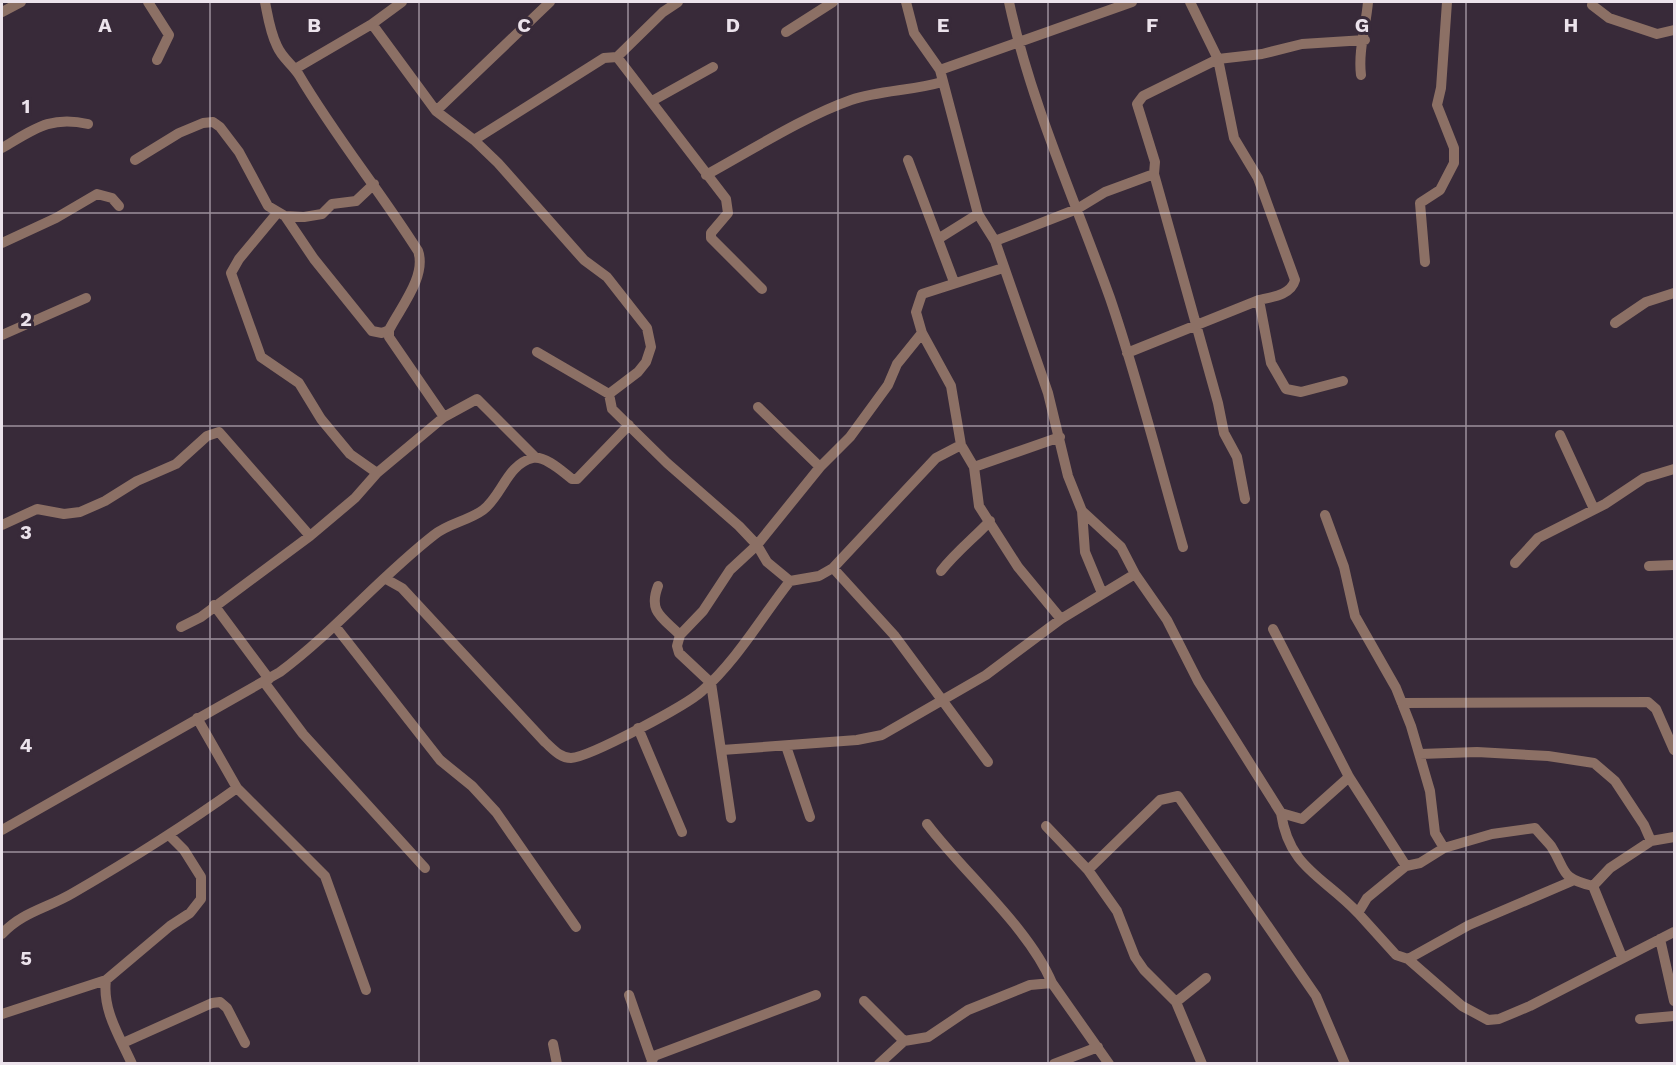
<svg xmlns="http://www.w3.org/2000/svg" width="1676" height="1065" font-family="'Work Sans',sans-serif">
  <style>
    .lines { fill: none; stroke-linecap: round; stroke-linejoin: round }
    .minor { stroke: #8c7065; stroke-width: 10 }
    .grid { fill: none; stroke: #ece3ec; stroke-width: 1.5; stroke-opacity: 0.55 }
    .grid-label { font-size: 20px; text-anchor: middle; font-weight: bold; fill: #ece3ec; stroke: #382a39; stroke-width: 6; stroke-linejoin: round; paint-order: stroke }
  </style>
  <rect width="100%" height="100%" fill="#382a39"/>
  <g class="lines">
    <!-- minor -->
    <path class="minor" d="M148,2L169,35L157,60
      M265,2C268,17 270,32 277,46C282,58 292,64 299,75C335,136 380,191 418,251C427,276 400,308 389,330V337L444,417
      M906,2L914,33L940,70L978,214L995,241L1048,393L1068,476L1082,511L1085,552L1102,593
      M1009,2C1031,104 1075,200 1110,298C1138,380 1159,464 1183,547
      M1593,2L1592,5L1609,18L1657,34L1674,30
      M2,12L21,2
      M372,24L436,111L474,140L498,163L584,260L607,277L647,328L651,347L646,362L638,372L609,394L612,409L667,463L739,526L757,545L767,562L790,581L819,576L833,568L936,458L961,445
      M786,32L833,2
      M617,57L726,199L728,213L711,233V238L762,289
      M295,69L372,24L402,2
      M940,70L1132,2
      M1361,75C1358,51 1366,26 1368,2
      M652,101L713,67
      M436,111L550,2
      M474,140L604,58L617,57L663,12L678,2
      M2,148C33,130 50,115 88,124
      M135,160L179,133L203,123L213,122L220,127L239,152L268,206L285,216L304,217L322,214L332,204L356,201L374,184
      M908,160L954,282
      M706,175C750,151 805,116 851,100C881,90 912,91 942,82
      M278,212L239,259L231,273L261,357L299,383L321,419L350,454L377,473
      M285,216L314,259L372,331L382,333L389,330
      M938,239L978,214
      M995,241L1077,209L1105,192L1154,174
      M2,243L56,218L97,194L112,198L119,206
      M1425,262L1420,203L1440,190L1454,163V148L1437,105L1441,88L1447,2
      M1003,268L922,294L916,312L922,333L951,386L961,445L974,467L979,506L1018,567L1061,619
      M1259,300L1271,363L1286,389L1301,392L1343,381
      M1615,323L1646,302L1674,293
      M2,335L86,298
      M537,352L609,394
      M1127,353L1259,300C1272,297 1291,295 1295,280L1258,178L1234,138L1218,59L1190,2
      M758,407L820,467
      M1560,435L1594,509
      M974,467L1060,437
      M1245,499L1237,457L1224,433L1218,403L1154,174L1155,162L1137,104L1143,96L1218,59L1262,54L1302,44L1365,40
      M1082,511L1121,547L1135,574
      M1325,515L1344,567L1355,616L1396,688L1411,726L1430,791L1435,833L1444,848
      M2,525L37,509L64,514L80,512L105,501L137,481L176,464L207,436L219,432L310,536
      M1515,563L1538,538L1605,504L1644,478L1674,469
      M1649,566L1674,565
      M833,568L894,635L988,762
      M941,571C956,552 974,538 990,521
      M386,579L402,588L545,742C553,749 560,758 571,758C590,757 687,705 702,691C737,660 761,618 790,581
      M658,586C648,612 662,617 680,635
      M214,605L269,679
      M335,626L440,760L472,786L496,812L576,927
      M181,627L201,617L310,536L355,498L377,473L444,417L477,399L535,457
      M1273,629L1349,777L1406,866
      M264,682L303,734L425,868
      M1402,703L1648,702L1656,709L1674,750
      M197,718L237,788L325,876L366,990
      M638,728L682,832
      M786,746L810,817
      M722,750L857,740L882,735L986,675L1061,619L1135,574L1167,620L1198,681L1281,813L1302,819L1349,777
      M1420,754L1477,752L1548,756L1594,763L1615,781L1644,825L1651,841
      M1281,813C1289,868 1323,876 1358,913
      M731,818L711,683L679,653L677,646L680,635L703,611L730,570L757,545L820,467L850,437L888,385L897,364L922,333
      M927,824C965,874 1029,928 1052,983
      M1046,826L1088,870L1117,911L1135,957L1144,970L1176,1002L1202,1064
      M2,830L280,672C335,631 380,577 434,535C449,523 468,521 483,510C502,496 507,464 533,458C545,455 563,472 572,479H577L629,425
      M1088,870L1160,800L1178,796L1316,996L1345,1064
      M1593,886C1559,878 1567,871 1551,846C1546,840 1540,834 1535,828L1492,834L1444,848L1420,863L1406,866L1367,898L1358,913L1396,955L1408,959L1462,1006L1488,1020L1499,1019L1530,1006L1674,932
      M1593,886L1610,868L1651,841L1674,837
      M1593,886L1622,957
      M2,934C22,912 48,908 73,893C130,860 184,826 237,788
      M1660,939L1674,1001
      M1408,959L1469,925L1572,881
      M106,980C102,1010 120,1037 132,1064
      M629,995L651,1058
      M864,1001L904,1041
      M1176,1002L1206,978
      M2,1014L106,980L170,926L190,913L201,899V877L184,850L170,836
      M1640,1019L1674,1016
      M123,1043L212,1003L220,1002L227,1008L245,1043
      M553,1044L557,1064
      M651,1064L654,1056L816,995
      M879,1064L904,1041L928,1037L968,1010L1030,985L1052,983L1109,1064
      M1054,1064L1098,1047"/>
  </g>
  <!-- grid -->
  <path class="grid" d="M210,2V1064M419,2V1064M628,2V1064M838,2V1064M1048,2V1064M1257,2V1064M1466,2V1064M2,213H1674M2,426H1674M2,639H1674M2,852H1674"/>
  <g class="grid-label">
    <text x="105" y="32">A</text>
    <text x="314" y="32">B</text>
    <text x="524" y="32">C</text>
    <text x="733" y="32">D</text>
    <text x="943" y="32">E</text>
    <text x="1152" y="32">F</text>
    <text x="1362" y="32">G</text>
    <text x="1571" y="32">H</text>
    <text x="26" y="113">1</text>
    <text x="26" y="326">2</text>
    <text x="26" y="539">3</text>
    <text x="26" y="752">4</text>
    <text x="26" y="965">5</text>
  </g>
  <!-- border -->
  <rect width="1676" height="1065" fill="none" stroke="#ece3ec" stroke-width="6"/>
</svg>
